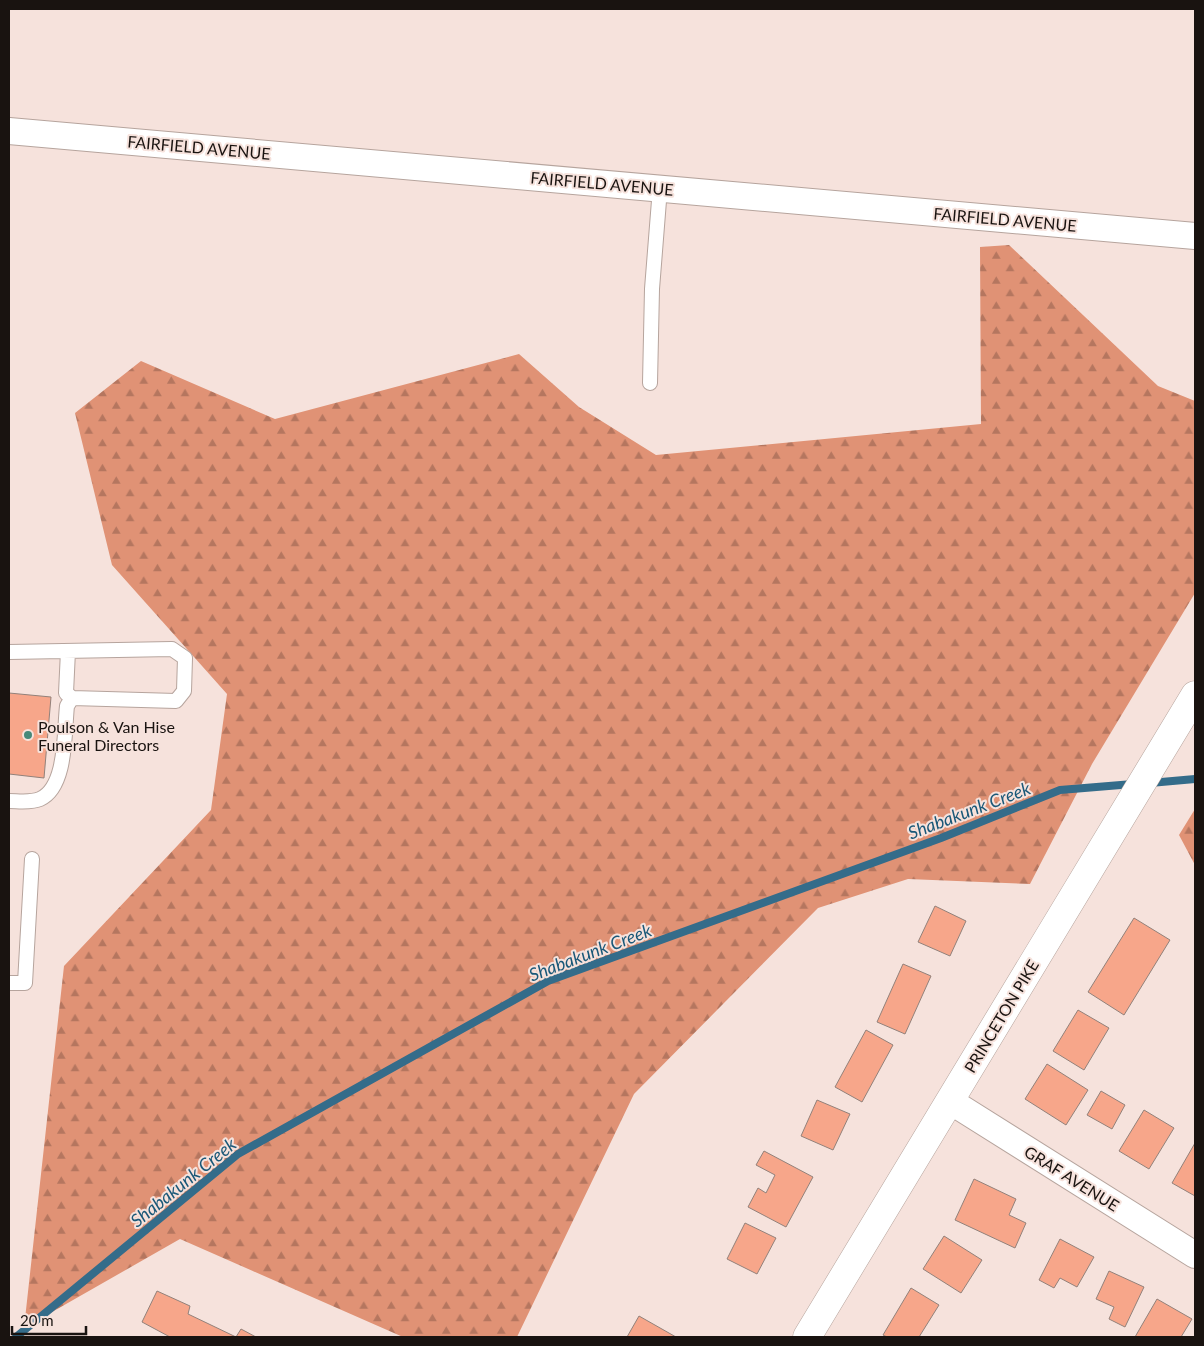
<svg xmlns="http://www.w3.org/2000/svg" width="1204" height="1346" font-family="Lato,sans-serif">
  <style>
    .forest { fill: url(#forest-firs) }
    .lines { fill: none; stroke-linecap: round; stroke-linejoin: round }
    .stream { stroke: #346c8a; stroke-width: 8 }
    .building { fill: #f7a68a; stroke: #92817a }
    .service-casing { stroke: #b6a49d; stroke-width: 16 }
    .minor-casing { stroke: #b6a49d; stroke-width: 28 }
    .secondary-casing { stroke: #b6a49d; stroke-width: 29 }
    .service { stroke: #fff; stroke-width: 14 }
    .minor { stroke: #fff; stroke-width: 26 }
    .secondary { stroke: #fff; stroke-width: 28 }
    .poi-dot { fill: #46897a; stroke: #f6e2dc; stroke-width: 2 }
    .labels { text-anchor: middle; dominant-baseline: central; stroke-width: 4; stroke-linejoin: round; paint-order: stroke }
    .street-label { font-size: 16px; fill: #191310; stroke: #f6e2dc }
    .poi-label { font-size: 16px; fill: #191310; stroke: #f6e2dc; text-anchor: start }
    .water-label { font-size: 18px; font-style: italic; fill: #1a5878; stroke: #f6e2dc }
  </style>
  <defs>
    <pattern id="forest-firs" width="22" height="20" patternUnits="userSpaceOnUse" patternTransform="scale(1.25)"><rect width="22" height="20" fill="#e09275"/><path d="M5 1l3.5 6h-7zM16 11l3.5 6h-7z" fill="#b5765f"/></pattern>
  </defs>
  <rect width="100%" height="100%" fill="#f6e2dc"/>
  <!-- forest -->
  <path class="forest" d="M1009,245L1158,386L1195,401V593L1092,764L1030,884L908,879L818,908L634,1094L517,1337H403L180,1239L24,1328L64,966L211,810L227,694L112,565L75,413L141,361L275,419L519,354L579,407L656,455L981,424L980,247Z
    M1195,809V865L1179,835Z"/>
  <g class="lines">
    <!-- stream -->
    <path class="stream" d="M1150,783L1195,779
      M16,1337L238,1154L548,981L941,838L1060,790L1133,784"/>
  </g>
  <!-- building -->
  <path class="building" d="M9,693L51,697L44,778L9,774Z
    M935,906L966,921L950,956L918,942Z
    M1134,918L1170,940L1124,1015L1088,992Z
    M903,964L931,976L905,1034L877,1022Z
    M1078,1010L1109,1028L1084,1070L1053,1051Z
    M866,1030L893,1045L862,1102L835,1087Z
    M1047,1064L1088,1090L1066,1125L1025,1099Z
    M1101,1091L1125,1105L1112,1129L1087,1115Z
    M817,1100L850,1114L833,1150L801,1136Z
    M1144,1110L1174,1128L1149,1169L1119,1151Z
    M1195,1143V1196L1172,1183Z
    M764,1151L813,1177L786,1227L748,1207L758,1188L766,1193L775,1175L756,1165Z
    M974,1179L1016,1199L1009,1215L1026,1223L1015,1248L955,1220Z
    M745,1223L776,1238L757,1274L727,1259Z
    M944,1236L982,1260L961,1293L923,1269Z
    M1060,1239L1094,1257L1077,1287L1060,1278L1054,1288L1039,1280Z
    M1109,1271L1144,1287L1125,1327L1109,1319L1114,1307L1096,1299Z
    M911,1288L939,1305L919,1337H887L883,1335Z
    M157,1291L190,1306L188,1314L236,1337H170L142,1322Z
    M1157,1299L1192,1319L1181,1337H1135Z
    M639,1316L676,1337H627Z
    M241,1329L256,1337H236Z"/>
  <g class="lines">
    <!-- service casing -->
    <g class="service-casing">
      <path id="service" d="M650,383L652,289L660,188
        M9,652L172,649L185,658L184,691L176,701L72,698L66,693L68,651
        M9,801C18,801 31,803 40,799C67,787 64,732 67,706L72,698
        M9,983H25L32,859"/>
    </g>
    <!-- minor casing -->
    <g class="minor-casing">
      <path id="minor" d="M9,131L1195,236
        M950,1101L1195,1255"/>
    </g>
    <!-- secondary casing -->
    <g class="secondary-casing">
      <path id="secondary" d="M807,1337L1195,695"/>
    </g>
    <!-- service -->
    <use href="#service" class="service"/>
    <!-- minor -->
    <use href="#minor" class="minor"/>
    <!-- secondary -->
    <use href="#secondary" class="secondary"/>
  </g>
  <!-- markers -->
  <circle class="poi-dot" cx="28" cy="735" r="5"/>
  <g class="labels">
    <!-- street labels -->
    <g class="street-label">
      <text transform="translate(199 147) rotate(5)">FAIRFIELD AVENUE</text>
      <text transform="translate(602 183) rotate(5)">FAIRFIELD AVENUE</text>
      <text transform="translate(1005 219) rotate(5)">FAIRFIELD AVENUE</text>
      <text transform="translate(1001 1016) rotate(-59)">PRINCETON PIKE</text>
      <text transform="translate(1072 1178) rotate(32)">GRAF AVENUE</text>
    </g>
    <!-- poi labels -->
    <g class="poi-label">
      <text x="38" y="726">Poulson &amp; Van Hise<tspan x="38" dy="18">Funeral Directors</tspan></text>
    </g>
    <!-- water labels -->
    <g class="water-label">
      <text transform="translate(969 810) rotate(-21)">Shabakunk Creek</text>
      <text transform="translate(590 952) rotate(-21)">Shabakunk Creek</text>
      <text transform="translate(183 1182) rotate(-39)">Shabakunk Creek</text>
    </g>
  </g>
  <!-- border -->
  <rect width="1204" height="1346" fill="none" stroke="#191310" stroke-width="20"/>
  <!-- scale -->
  <path d="M12 1326v8h74v-8" fill="none" stroke="#191310" stroke-width="2.5"/>
  <text x="20" y="1326" font-size="15" fill="#191310" stroke="#f6e2dc" stroke-width="4" paint-order="stroke">20 m</text>
</svg>
